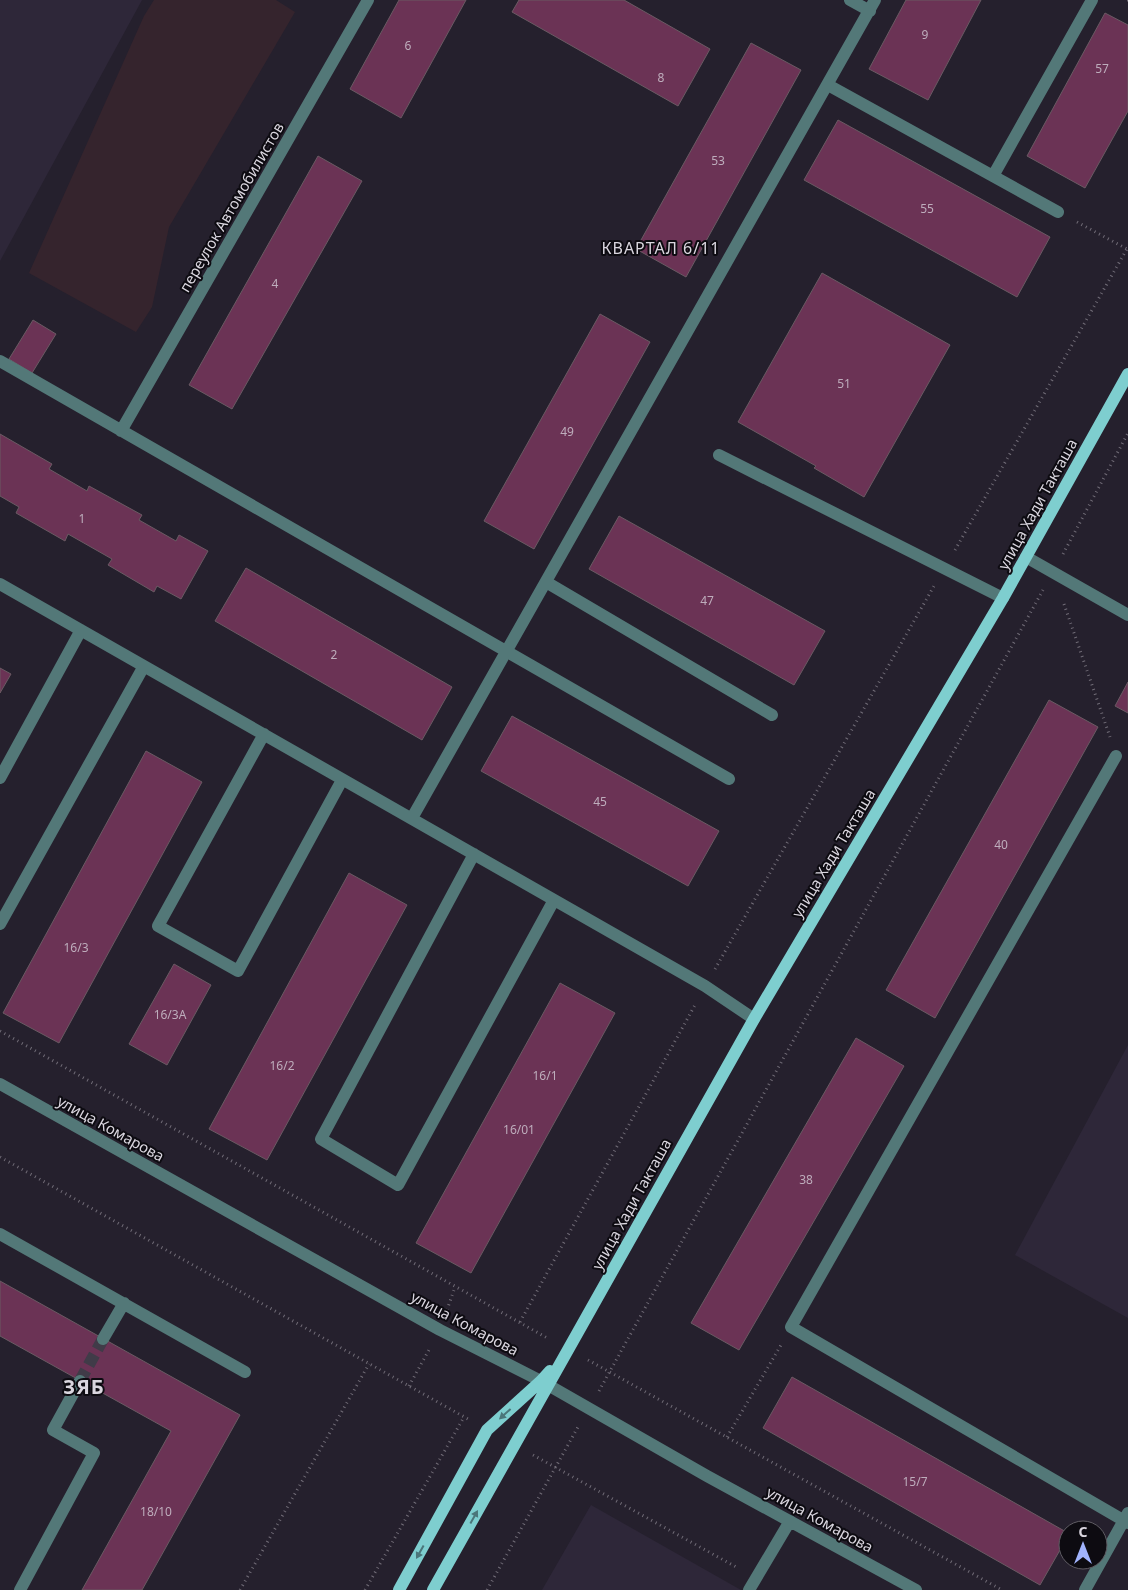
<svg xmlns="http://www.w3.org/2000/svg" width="1128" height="1590" font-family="'Noto Sans',sans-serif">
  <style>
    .industrial { fill: #35242d }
    .built { fill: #2e2739 }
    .building { fill: #6b3355; stroke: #6a5a63 }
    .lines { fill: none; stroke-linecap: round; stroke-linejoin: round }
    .minor-tunnel { stroke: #403b48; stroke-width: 12; stroke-dasharray: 12 6; stroke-linecap: butt }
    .path { stroke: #716c77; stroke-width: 3; stroke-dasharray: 1 4; stroke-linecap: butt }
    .minor { stroke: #537878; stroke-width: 12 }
    .major { stroke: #7ececf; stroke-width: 12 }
    .oneway { fill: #4b767a }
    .labels { text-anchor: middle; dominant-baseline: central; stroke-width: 4; stroke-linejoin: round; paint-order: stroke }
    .number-label { font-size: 12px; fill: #beadbc }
    .street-label { font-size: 15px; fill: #dad6df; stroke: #0d0b11 }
    .neighbourhood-label { font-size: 16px; letter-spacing: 1px; fill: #dad6df; stroke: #0d0b11 }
    .district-label { font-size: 20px; font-weight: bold; letter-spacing: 1px; fill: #dad6df; stroke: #0d0b11 }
  </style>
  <rect width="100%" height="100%" fill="#25202d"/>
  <!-- industrial -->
  <path class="industrial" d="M154,0H276L295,12L169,227L152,307L136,332L29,273L144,16Z"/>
  <!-- built -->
  <path class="built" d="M0,0H142L0,261Z
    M1128,1045V1318L1015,1255Z
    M591,1505L741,1590H542Z"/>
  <!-- building -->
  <path class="building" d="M399,0H466L401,118L350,89Z
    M519,0H624L710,49L678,106L512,12Z
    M906,0H981L928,100L869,69Z
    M1105,13L1128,25V111L1085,188L1027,156Z
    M751,43L801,70L686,277L636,249Z
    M838,120L1050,237L1017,297L804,180Z
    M318,156L362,181L232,409L189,385Z
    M822,273L950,345L864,497L814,468L816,466L738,422Z
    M600,314L650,342L534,549L484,521Z
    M33,320L56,334L32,373L9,359Z
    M0,434L52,464L49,469L87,491L89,486L142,515L139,520L176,541L179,535L208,551L181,599L157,586L154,592L108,565L112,559L68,534L65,541L16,513L19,507L0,496Z
    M619,516L825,631L794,685L589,569Z
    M246,568L452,687L422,740L215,621Z
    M0,668L11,674L0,693Z
    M1128,682V713L1115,706Z
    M1049,700L1098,727L935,1018L886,990Z
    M512,716L719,831L688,886L481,771Z
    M146,751L202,782L59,1043L3,1013Z
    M349,873L407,905L267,1160L209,1129Z
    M174,964L211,985L167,1065L129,1044Z
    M560,983L615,1013L471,1273L416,1243Z
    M856,1038L904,1066L739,1350L691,1323Z
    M0,1281L240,1415L142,1590H82L171,1431L0,1336Z
    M792,1377L1068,1533V1536L1040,1585L763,1428Z"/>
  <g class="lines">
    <!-- minor-tunnel -->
    <path class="minor-tunnel" d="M80,1381L103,1339"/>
    <!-- path -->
    <path class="path" d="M1127,0H1128
      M1077,222L1127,249
      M955,550L1128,247
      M1063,554L1128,433
      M1064,604L1110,737
      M715,969L934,586
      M0,1031L549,1339
      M0,1157L468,1419
      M447,1310L455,1287
      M520,1322L695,1005
      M588,1360L1002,1590
      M409,1386L430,1348
      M599,1391L1043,590
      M727,1437L781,1345
      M533,1455L738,1568
      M240,1590L369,1364
      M365,1590L464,1417
      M487,1590L578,1427"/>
    <!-- minor -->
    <path class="minor" d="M850,0L870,11
      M828,85L1058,212
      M993,176L1092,0
      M0,361L729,779
      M121,431L368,0
      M719,455L1003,598
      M1026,557L1128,615
      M546,582L772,715
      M0,584L705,986L754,1019
      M264,734L158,926L238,971L342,780
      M1116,756L791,1327L1128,1523
      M0,778L81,630
      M412,818L875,0
      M474,854L321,1139L398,1185L554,900
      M0,924L144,666
      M0,1084L440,1330L541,1381L707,1476L916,1590
      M0,1234L245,1372
      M103,1339L124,1303
      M20,1590L94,1453L53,1430L80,1381
      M749,1590L790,1521
      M1085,1590L1128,1513"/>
    <!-- major -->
    <path class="major" d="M399,1590L487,1430L541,1381L550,1371
      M433,1590L754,1019L1003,598L1128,374"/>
  </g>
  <!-- one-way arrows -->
  <defs><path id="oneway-solid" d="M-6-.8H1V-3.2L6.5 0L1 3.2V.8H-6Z" transform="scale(1.25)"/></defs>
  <g class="oneway">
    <use href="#oneway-solid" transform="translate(505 1414) rotate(138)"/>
    <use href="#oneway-solid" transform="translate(474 1517) rotate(-61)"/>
    <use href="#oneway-solid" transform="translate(420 1552) rotate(119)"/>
  </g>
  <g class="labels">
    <!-- number labels -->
    <g class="number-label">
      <text x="925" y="34">9</text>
      <text x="408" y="45">6</text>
      <text x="1102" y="68">57</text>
      <text x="661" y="77">8</text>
      <text x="718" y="160">53</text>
      <text x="927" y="208">55</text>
      <text x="275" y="283">4</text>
      <text x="844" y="383">51</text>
      <text x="567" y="431">49</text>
      <text x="82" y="518">1</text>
      <text x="707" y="600">47</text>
      <text x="334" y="654">2</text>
      <text x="600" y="801">45</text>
      <text x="1001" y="844">40</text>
      <text x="76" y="947">16/3</text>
      <text x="170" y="1014">16/3А</text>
      <text x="282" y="1065">16/2</text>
      <text x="545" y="1075">16/1</text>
      <text x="519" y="1129">16/01</text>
      <text x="806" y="1179">38</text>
      <text x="915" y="1481">15/7</text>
      <text x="156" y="1511">18/10</text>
    </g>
    <!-- street labels -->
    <g class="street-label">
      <text transform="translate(231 207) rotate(-60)">переулок Автомобилистов</text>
      <text transform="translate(1037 504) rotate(-61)">улица Хади Такташа</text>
      <text transform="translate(833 853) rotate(-59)">улица Хади Такташа</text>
      <text transform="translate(111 1128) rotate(29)">улица Комарова</text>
      <text transform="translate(631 1204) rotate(-61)">улица Хади Такташа</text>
      <text transform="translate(465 1323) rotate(28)">улица Комарова</text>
      <text transform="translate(820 1519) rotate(29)">улица Комарова</text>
    </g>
    <!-- neighbourhood labels -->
    <g class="neighbourhood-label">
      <text x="661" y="248">КВАРТАЛ 6/11</text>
    </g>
    <!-- district labels -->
    <g class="district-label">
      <text x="84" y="1386">ЗЯБ</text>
    </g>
  </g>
  <!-- north arrow -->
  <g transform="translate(1083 1545)"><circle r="24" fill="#0d0b11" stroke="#5f5c63"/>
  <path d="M0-4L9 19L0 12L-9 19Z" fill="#a1b3fd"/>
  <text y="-8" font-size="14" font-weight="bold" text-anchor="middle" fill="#dad6df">С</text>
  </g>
</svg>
